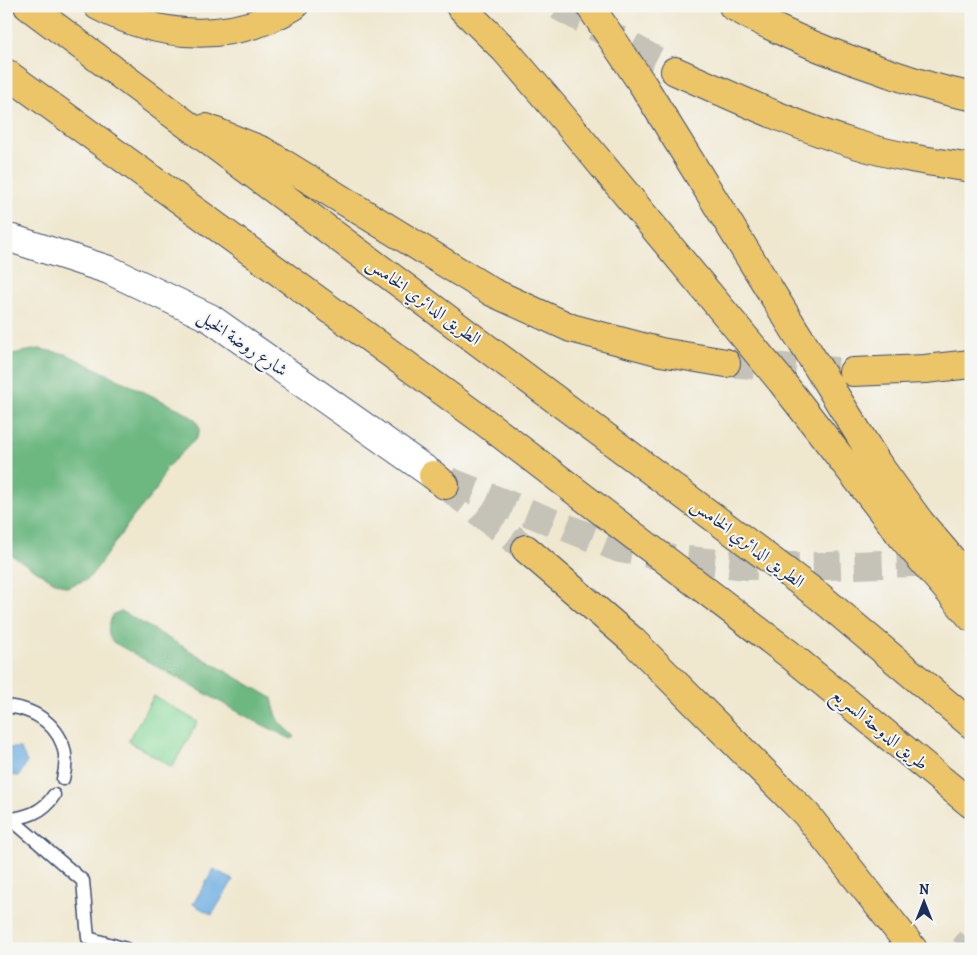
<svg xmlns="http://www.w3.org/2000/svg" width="977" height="955" font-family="Alegreya,Amiri,serif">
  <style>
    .green { fill: #87d899; stroke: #51847c }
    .forest { fill: #6db881; stroke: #447470 }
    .water { fill: #6eafe2; stroke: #446fa0 }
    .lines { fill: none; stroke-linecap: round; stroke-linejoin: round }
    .primary-tunnel { stroke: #c5c2b8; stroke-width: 28; stroke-dasharray: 28 14; stroke-linecap: butt }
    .trunk-tunnel { stroke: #c5c2b8; stroke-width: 28; stroke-dasharray: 28 14; stroke-linecap: butt }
    .motorway-tunnel { stroke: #c5c2b8; stroke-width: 28; stroke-dasharray: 28 14; stroke-linecap: butt }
    .service-casing { stroke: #3b4b6f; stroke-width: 15 }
    .tertiary-casing { stroke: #3b4b6f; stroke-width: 30 }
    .primary-casing { stroke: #3b4b6f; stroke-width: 30 }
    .trunk-casing { stroke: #3b4b6f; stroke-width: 30 }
    .motorway-casing { stroke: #3b4b6f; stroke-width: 30 }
    .service { stroke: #fff; stroke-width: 12 }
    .tertiary { stroke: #fff; stroke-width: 28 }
    .primary { stroke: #edc569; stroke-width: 28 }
    .trunk { stroke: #edc569; stroke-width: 28 }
    .motorway { stroke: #edc569; stroke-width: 28 }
    .labels { text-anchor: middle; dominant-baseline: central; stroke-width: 4; stroke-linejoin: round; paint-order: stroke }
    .street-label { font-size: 18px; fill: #1b2f5e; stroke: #f6f6f2 }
  </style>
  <rect width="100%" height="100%" fill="#f6f6f2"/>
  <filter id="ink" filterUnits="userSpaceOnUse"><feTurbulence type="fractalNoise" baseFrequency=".02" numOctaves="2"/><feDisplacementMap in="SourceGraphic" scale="10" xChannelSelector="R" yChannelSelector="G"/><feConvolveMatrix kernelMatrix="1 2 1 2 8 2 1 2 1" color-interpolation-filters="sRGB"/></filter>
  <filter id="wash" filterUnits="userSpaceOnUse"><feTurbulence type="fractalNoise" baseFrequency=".0096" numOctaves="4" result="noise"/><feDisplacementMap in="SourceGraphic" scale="20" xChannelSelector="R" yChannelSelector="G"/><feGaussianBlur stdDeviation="1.12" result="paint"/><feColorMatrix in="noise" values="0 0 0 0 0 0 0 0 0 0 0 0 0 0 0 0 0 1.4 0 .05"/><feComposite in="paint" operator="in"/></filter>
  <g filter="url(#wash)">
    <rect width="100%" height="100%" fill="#efe7ce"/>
    <!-- green -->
    <path class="green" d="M154,696L198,722L172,767L128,741Z"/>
    <!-- forest -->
    <path class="forest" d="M39,349L66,354L181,410L196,420L200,429L197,438L166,468L156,490L134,516L96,569L88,579L67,587L53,581L6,552V355Z
      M119,612H123L272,698C274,708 276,718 283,725C287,730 291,732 295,737L291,739L251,719L113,642C105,632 109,625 113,614Z"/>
    <!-- water -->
    <path class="water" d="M6,748H20L27,762L19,776L6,775Z
      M214,869L233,880L212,915L193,904Z"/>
  </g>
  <g filter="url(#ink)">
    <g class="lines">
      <!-- primary-tunnel -->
      <path class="primary-tunnel" d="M449,481L620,549L678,559L747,566H828L943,562"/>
      <!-- trunk-tunnel -->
      <path class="trunk-tunnel" d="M558,6L675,71"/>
      <!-- motorway-tunnel -->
      <path class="motorway-tunnel" d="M726,363L853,372
        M445,485L526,549
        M964,949L971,940"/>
      <!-- service casing -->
      <g class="service-casing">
        <path id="service" d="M6,706C45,710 74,738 63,779
          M11,819L83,881L88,938L126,949
          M6,820C26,817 43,813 54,795"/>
      </g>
      <!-- tertiary casing -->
      <g class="tertiary-casing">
        <path id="tertiary" d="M6,239H13L109,270L210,318L433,475"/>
      </g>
      <!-- primary casing -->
      <g class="primary-casing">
        <path id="primary" d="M733,6C780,33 831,54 883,71C911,81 941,91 971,96"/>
      </g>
      <!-- trunk casing -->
      <g class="trunk-casing">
        <path id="trunk" d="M675,71C734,97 793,125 855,144C893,156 932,162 971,168"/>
      </g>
      <!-- motorway casing -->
      <g class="motorway-casing">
        <path id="motorway" d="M28,6L819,596L971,724
          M98,6C161,39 232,44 294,6
          M460,6L505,50L554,107L781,381L903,538L971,617
          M590,6L643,85L877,463L920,522L971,582
          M6,73L482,420L789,654L971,804
          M206,128L263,151L492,292L571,328L661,352L726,363
          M853,372L925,369L971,364
          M433,475L445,485
          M526,549L632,640L806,814L913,949"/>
      </g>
      <!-- service -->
      <use href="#service" class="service"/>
      <!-- tertiary -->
      <use href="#tertiary" class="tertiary"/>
      <!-- primary -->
      <use href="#primary" class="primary"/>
      <!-- trunk -->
      <use href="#trunk" class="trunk"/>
      <!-- motorway -->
      <use href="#motorway" class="motorway"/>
    </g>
  </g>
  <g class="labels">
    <!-- street labels -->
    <g class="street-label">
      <text transform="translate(424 301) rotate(36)">الطريق الدائري الخامس</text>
      <text transform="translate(243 343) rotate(34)">شارع روضة الخيل</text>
      <text transform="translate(748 543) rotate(37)">الطريق الدائري الخامس</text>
      <text transform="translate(880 729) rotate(39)">طريق الدوحة السريع</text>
    </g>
  </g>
  <!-- margin -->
  <rect width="977" height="955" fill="none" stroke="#f6f6f2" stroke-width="25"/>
  <!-- north arrow -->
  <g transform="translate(924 902)" stroke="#f6f6f2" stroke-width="4" paint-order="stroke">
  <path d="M0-4L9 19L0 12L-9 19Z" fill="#1b2f5e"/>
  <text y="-8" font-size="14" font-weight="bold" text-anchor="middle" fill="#1b2f5e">N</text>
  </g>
</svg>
